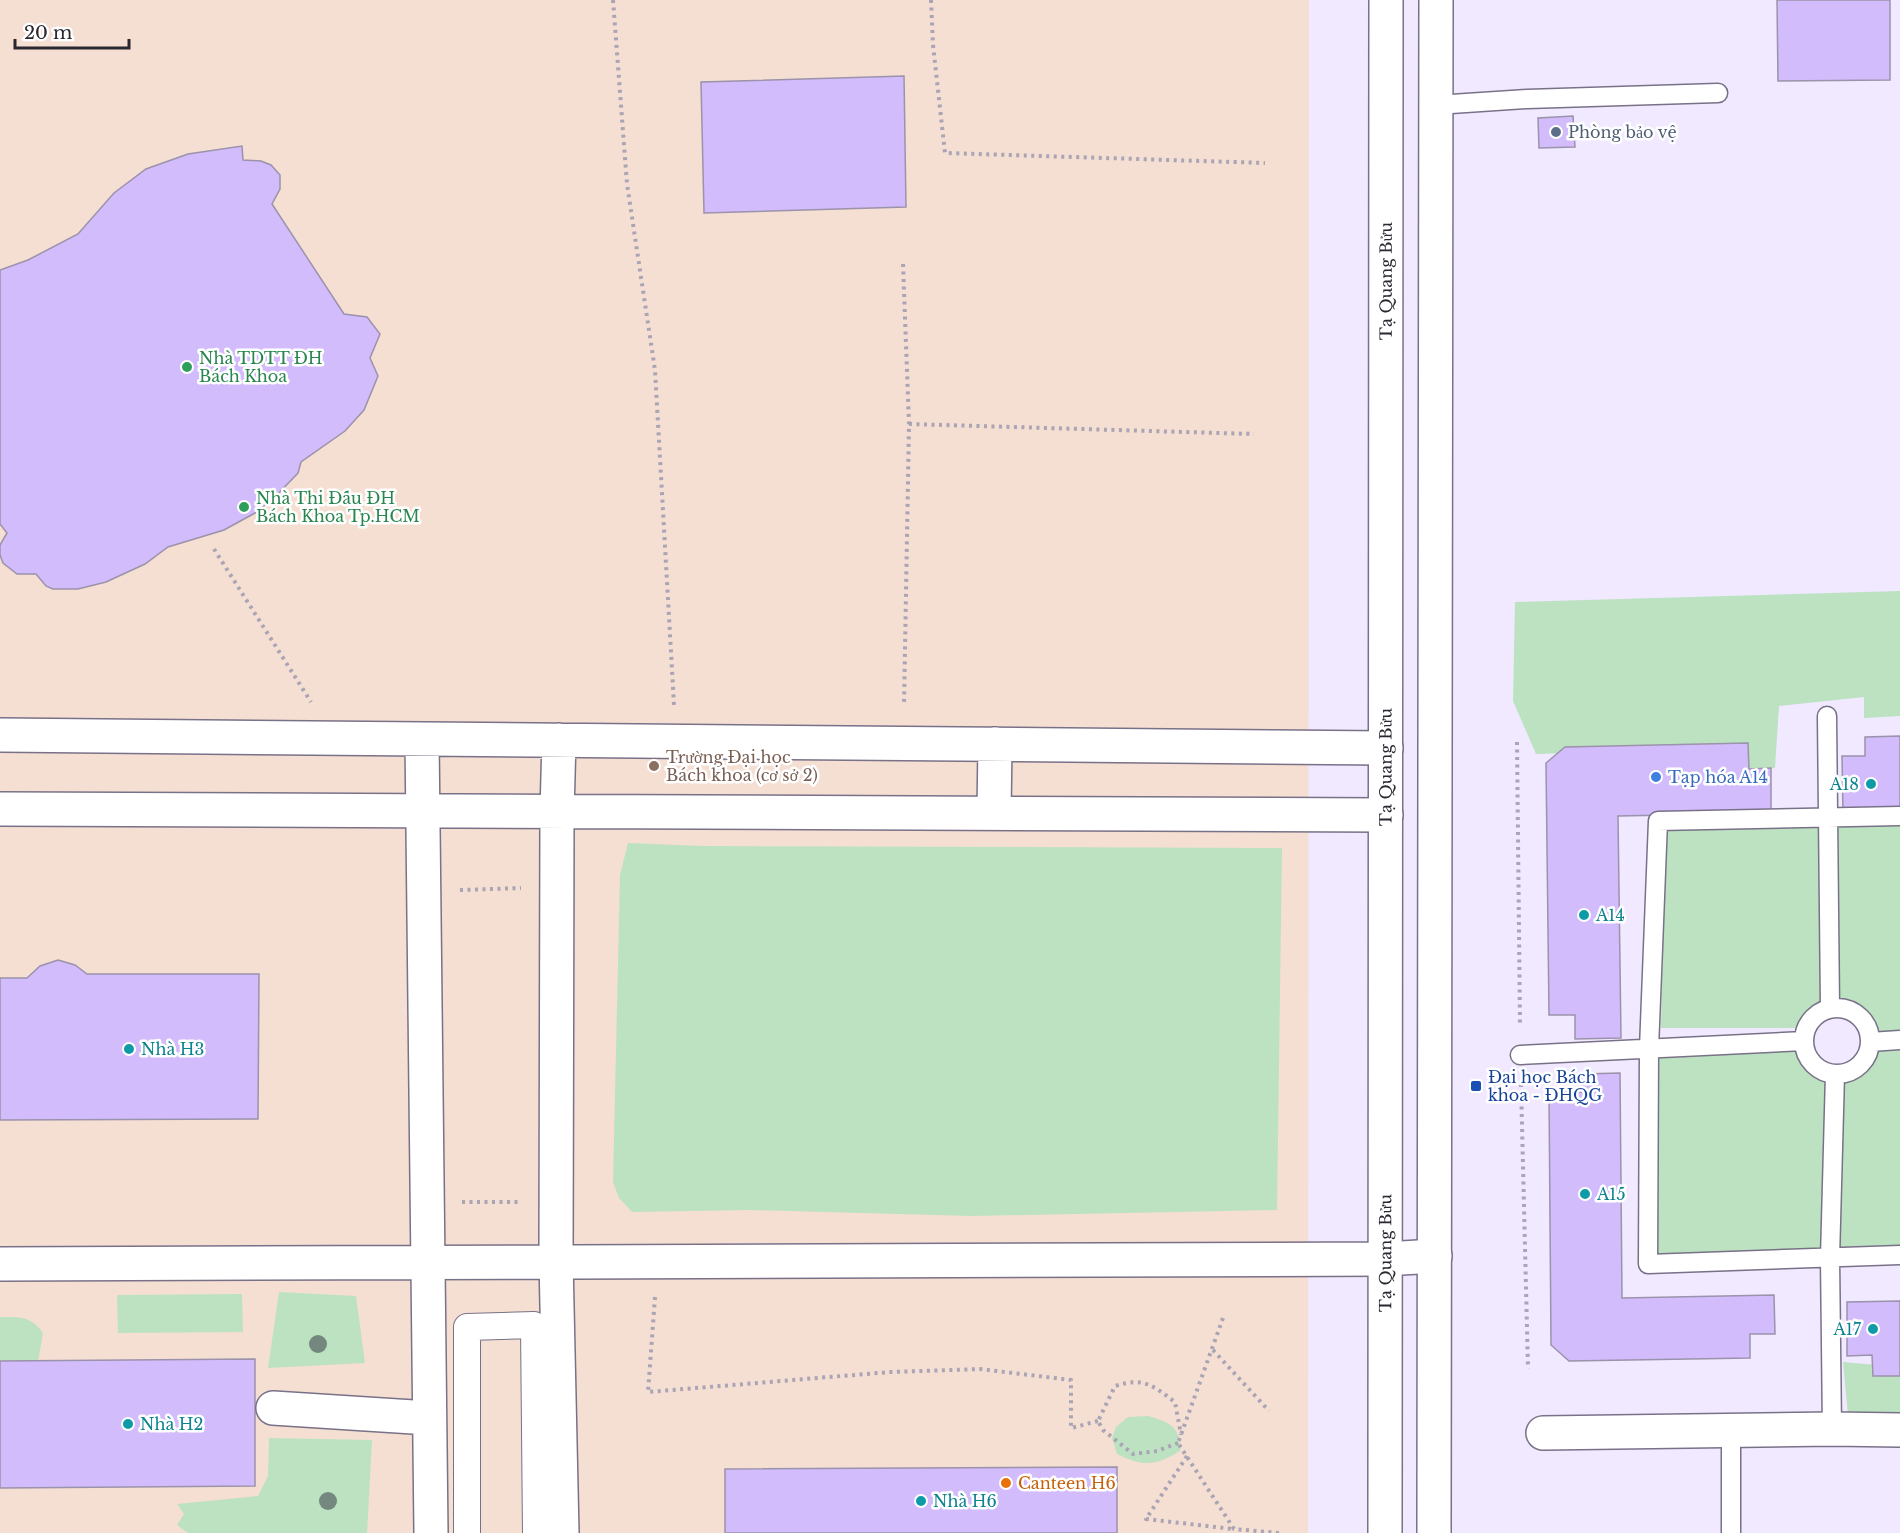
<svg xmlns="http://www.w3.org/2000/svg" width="1900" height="1533" font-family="'Libre Baskerville',serif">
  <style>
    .education { fill: #f5dfd2 }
    .green { fill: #bce2c1 }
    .building { fill: #d2bcfb; stroke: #9b92ab; stroke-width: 1.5 }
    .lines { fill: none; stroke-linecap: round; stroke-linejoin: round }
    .service-casing { stroke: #797188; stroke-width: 21 }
    .pedestrian-casing { stroke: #797188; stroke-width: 28 }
    .minor-casing { stroke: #797188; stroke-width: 36 }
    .tertiary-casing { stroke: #797188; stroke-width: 36 }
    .path { stroke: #aaa4b5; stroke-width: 4; stroke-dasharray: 3 4.5; stroke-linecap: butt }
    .service { stroke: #fff; stroke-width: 18 }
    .pedestrian { stroke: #fff; stroke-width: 26 }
    .minor { stroke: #fff; stroke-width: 33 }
    .tertiary { stroke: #fff; stroke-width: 33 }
    .tree { fill: #748880 }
    .service-dot { fill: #5c6f8a; stroke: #fff; stroke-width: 2 }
    .leisure-dot { fill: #2e9e5b; stroke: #fff; stroke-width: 2 }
    .education-dot { fill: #8d6e63; stroke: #fff; stroke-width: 2 }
    .shop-dot { fill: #3f7fe0; stroke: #fff; stroke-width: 2 }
    .culture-dot { fill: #0f9aa8; stroke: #fff; stroke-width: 2 }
    .transit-dot { fill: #1a4fb4; stroke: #fff; stroke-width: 2 }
    .food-dot { fill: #e8710a; stroke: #fff; stroke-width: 2 }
    .labels { text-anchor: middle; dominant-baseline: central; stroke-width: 5; stroke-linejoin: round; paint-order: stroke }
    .service-label { font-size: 16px; fill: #4e5e75; stroke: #fff; text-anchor: start }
    .street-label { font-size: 16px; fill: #2b2731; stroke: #fff }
    .leisure-label { font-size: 16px; fill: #27864d; stroke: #fff; text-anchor: start }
    .education-label { font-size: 16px; fill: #785e54; stroke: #fff; text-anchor: start }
    .shop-label { font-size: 16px; fill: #366cbe; stroke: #fff; text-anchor: start }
    .culture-label { font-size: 16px; fill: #0d838f; stroke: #fff; text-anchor: start }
    .transit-label { font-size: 16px; fill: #164399; stroke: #fff; text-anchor: start }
    .food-label { font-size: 16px; fill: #c56008; stroke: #fff; text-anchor: start }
  </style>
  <rect width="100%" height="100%" fill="#f0e9ff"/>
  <!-- education -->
  <path class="education" d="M0,0H1309L1308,1533H0Z"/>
  <!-- green -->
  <path class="green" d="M1900,591V716L1864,718V697L1779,706L1775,768L1713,773L1711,749L1536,754L1513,701L1515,602Z
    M1900,820V1037L1873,1038C1872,1017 1856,1004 1836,1003L1830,821Z
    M1822,822L1825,1005L1815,1010L1800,1028H1661L1665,826Z
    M628,843L702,846L1282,848L1277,1210L972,1216L750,1210L632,1212L619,1198L613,1182L620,875Z
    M1659,1041L1797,1042C1804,1060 1808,1066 1826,1076V1253L1652,1259Z
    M1900,1044V1250L1833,1252L1837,1076C1855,1074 1871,1064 1873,1045Z
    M279,1292L356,1296L365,1363L268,1368Z
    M242,1294L243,1332L118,1333L117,1295Z
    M0,1317C20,1317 31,1316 43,1333L37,1368H0Z
    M1843,1362L1900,1367V1416L1848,1415Z
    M1148,1416C1169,1422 1181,1426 1180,1451C1156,1466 1143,1467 1117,1454L1112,1438L1116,1427L1128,1417Z
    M269,1438L372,1440L367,1533H188L177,1525L184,1514L177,1504L258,1496L268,1476Z"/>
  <!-- building -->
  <path class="building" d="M1777,0H1890V80L1778,81Z
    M904,76L906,207L704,213L701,82Z
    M1573,116L1575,147L1539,148L1538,118Z
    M242,146L243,160L261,161L271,165L280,175V189L272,204L344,314L367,317L380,334L370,358L378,376L364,410L345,431L301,462L298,473L275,497L255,513L224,530L168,547L145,564L106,582L78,589H53L46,586L36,574H17L3,563L0,555V545L7,533L0,524V270L28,260L78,234L114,193L146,169L188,154Z
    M1900,736V812L1843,813L1842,756H1865V737Z
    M1748,743L1749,769L1771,768V813L1618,816L1621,1038L1575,1039V1015H1549L1546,763L1565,747Z
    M58,960L75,965L87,974H259L258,1119L0,1120V978H27L40,966Z
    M1620,1073L1622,1298L1774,1295L1775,1334H1750V1358L1569,1361L1551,1345L1549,1092H1582L1581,1074Z
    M1900,1301V1376H1873L1872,1355L1847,1356V1302Z
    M255,1359V1486L0,1488V1361Z
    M1117,1467V1533H725V1469Z"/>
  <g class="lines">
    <!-- service casing -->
    <g class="service-casing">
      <path id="service" d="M1436,105L1527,99L1718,93
        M1827,716L1830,1008
        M1900,816L1658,821L1649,1049L1648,1264L1900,1255
        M1804 1041a33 33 0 1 1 66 0a33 33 0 1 1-66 0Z
        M1870,1042L1900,1040
        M1520,1055L1804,1041
        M1832,1429L1830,1258L1835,1074
        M1731,1533V1430"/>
    </g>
    <!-- pedestrian casing -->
    <g class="pedestrian-casing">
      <path id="pedestrian" d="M467,1533V1327L534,1325L536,1533"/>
    </g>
    <!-- minor casing -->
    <g class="minor-casing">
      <path id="minor" d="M0,735L1386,748
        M422,739L431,1533
        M559,740L557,812L556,1261L562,1533
        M0,809L1386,815
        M994,813L995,744
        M0,1264L1385,1259L1435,1256
        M273,1408L429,1418
        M1543,1433L1832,1429L1900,1430"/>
    </g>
    <!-- tertiary casing -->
    <g class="tertiary-casing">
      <g id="tertiary">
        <path id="s1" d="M1385,1533L1386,0"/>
        <path d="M1434,1533L1436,0"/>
      </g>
    </g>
    <!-- path -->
    <path class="path" d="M613,0L627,184L655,370L674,705
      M931,0L933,45L945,153L1265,163
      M903,264L909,424L904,706
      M909,424L1254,434
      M214,549L311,702
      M1517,742L1520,1026
      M460,890L521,888
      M1521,1084L1528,1369
      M462,1202H520
      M655,1297L648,1392L890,1372L980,1369L1071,1380V1428L1098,1421
      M1223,1318L1178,1443L1234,1529L1279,1533
      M1213,1350L1269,1411
      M1178,1443L1157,1451L1133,1454L1103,1430L1098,1421L1115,1386C1144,1377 1152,1385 1175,1402L1181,1435
      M1187,1456L1146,1519L1233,1529"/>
    <!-- service -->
    <use href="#service" class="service"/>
    <!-- pedestrian -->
    <use href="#pedestrian" class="pedestrian"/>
    <!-- minor -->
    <use href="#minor" class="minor"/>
    <!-- tertiary -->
    <use href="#tertiary" class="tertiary"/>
  </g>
  <!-- trees -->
  <g class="tree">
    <circle cx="318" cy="1344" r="9"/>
    <circle cx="328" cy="1501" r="9"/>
  </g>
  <!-- markers -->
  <circle class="service-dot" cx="1556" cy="132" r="6"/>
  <g class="leisure-dot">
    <circle cx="187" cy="367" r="6"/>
    <circle cx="244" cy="507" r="6"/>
  </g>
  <circle class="education-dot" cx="654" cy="766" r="6"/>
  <circle class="shop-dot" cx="1656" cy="777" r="6"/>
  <g class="culture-dot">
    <circle cx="1871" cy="784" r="6"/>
    <circle cx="1584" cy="915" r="6"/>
    <circle cx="129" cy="1049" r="6"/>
    <circle cx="1585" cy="1194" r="6"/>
    <circle cx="1873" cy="1329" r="6"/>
    <circle cx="128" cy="1424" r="6"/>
    <circle cx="921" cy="1501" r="6"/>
  </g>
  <rect class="transit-dot" x="1470" y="1080" width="12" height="12" rx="3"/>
  <circle class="food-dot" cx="1006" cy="1483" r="6"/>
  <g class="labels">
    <!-- service labels -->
    <g class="service-label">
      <text x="1568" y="132">Phòng bảo vệ</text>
    </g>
    <!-- street labels -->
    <g class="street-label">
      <text stroke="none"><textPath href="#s1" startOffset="1252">Tạ Quang Bửu</textPath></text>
      <text stroke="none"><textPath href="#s1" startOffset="766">Tạ Quang Bửu</textPath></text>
      <text stroke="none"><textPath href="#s1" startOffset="280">Tạ Quang Bửu</textPath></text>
    </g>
    <!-- leisure labels -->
    <g class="leisure-label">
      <text x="199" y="358">Nhà TDTT ĐH<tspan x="199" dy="18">Bách Khoa</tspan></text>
      <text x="256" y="498">Nhà Thi Đấu ĐH<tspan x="256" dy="18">Bách Khoa Tp.HCM</tspan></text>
    </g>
    <!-- education labels -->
    <g class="education-label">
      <text x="666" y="757">Trường Đại học<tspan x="666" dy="18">Bách khoa (cơ sở 2)</tspan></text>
    </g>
    <!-- shop labels -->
    <g class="shop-label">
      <text x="1668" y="777">Tạp hóa A14</text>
    </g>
    <!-- culture labels -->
    <g class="culture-label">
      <text x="1859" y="784" text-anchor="end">A18</text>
      <text x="1596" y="915">A14</text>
      <text x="141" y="1049">Nhà H3</text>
      <text x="1597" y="1194">A15</text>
      <text x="1861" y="1329" text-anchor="end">A17</text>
      <text x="140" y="1424">Nhà H2</text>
      <text x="933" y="1501">Nhà H6</text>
    </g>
    <!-- transit labels -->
    <g class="transit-label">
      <text x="1488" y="1077">Đại học Bách<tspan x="1488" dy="18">khoa - ĐHQG</tspan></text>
    </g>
    <!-- food labels -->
    <g class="food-label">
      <text x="1018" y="1483">Canteen H6</text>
    </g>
  </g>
  <!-- scale -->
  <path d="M15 39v9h114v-9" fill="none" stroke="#2b2731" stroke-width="3"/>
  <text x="24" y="39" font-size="18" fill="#2b2731" stroke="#ffffff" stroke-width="4.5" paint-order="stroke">20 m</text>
</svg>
